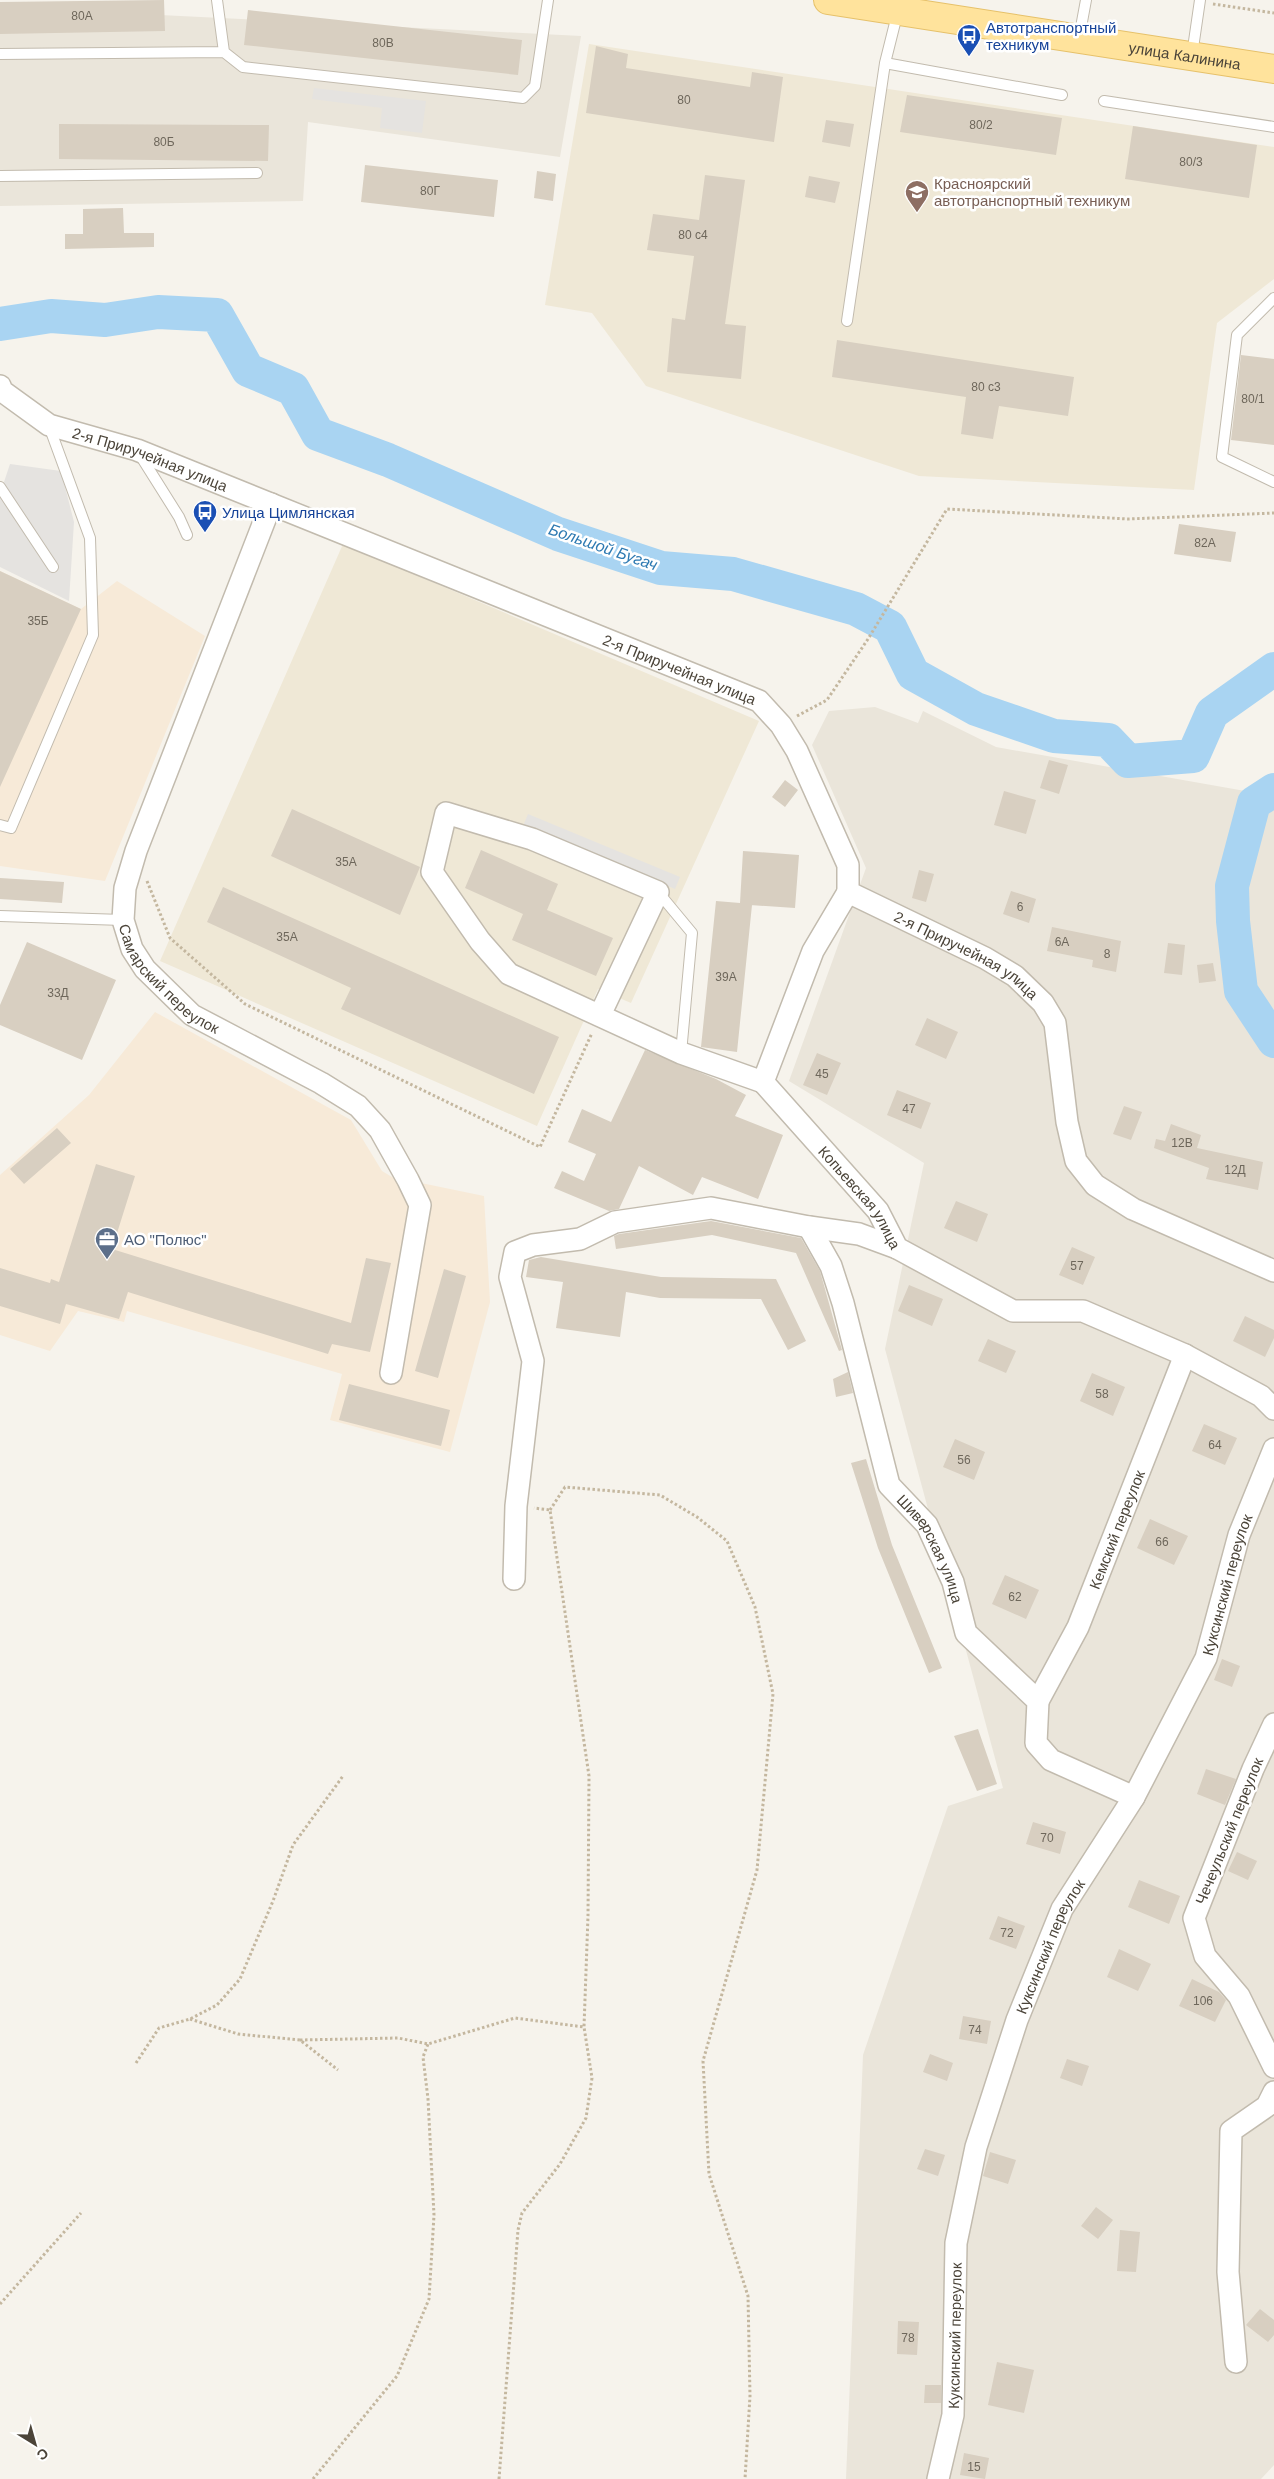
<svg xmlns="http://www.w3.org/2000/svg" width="1274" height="2479" font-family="Arial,sans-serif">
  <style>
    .residential { fill: #eae5da }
    .commercial { fill: #f7ead8 }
    .education { fill: #efe8d6 }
    .parking { fill: #e5e3e0 }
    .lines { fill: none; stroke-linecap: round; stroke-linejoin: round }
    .river { stroke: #a9d4f2; stroke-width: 34 }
    .building { fill: #d8cfc1 }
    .service-casing { stroke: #c2bbae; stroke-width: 12 }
    .minor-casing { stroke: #c2bbae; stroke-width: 24 }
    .primary-casing { stroke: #e6c16a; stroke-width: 30 }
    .path { stroke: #c4b79f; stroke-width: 3; stroke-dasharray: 2.5 2.5; stroke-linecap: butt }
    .service { stroke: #fff; stroke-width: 10 }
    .minor { stroke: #fff; stroke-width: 21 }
    .primary { stroke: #ffe39c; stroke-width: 28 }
    .labels { text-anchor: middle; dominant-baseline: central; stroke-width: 5; stroke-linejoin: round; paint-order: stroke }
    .number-label { font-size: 12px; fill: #6e675b }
    .transit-label { font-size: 15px; fill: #164399; stroke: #fff; text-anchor: start }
    .street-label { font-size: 15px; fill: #4b4439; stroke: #fff }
    .education-label { font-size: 15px; fill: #785e54; stroke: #fff; text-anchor: start }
    .service-label { font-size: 15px; fill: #4e5e75; stroke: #fff; text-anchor: start }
    .water-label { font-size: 16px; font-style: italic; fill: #2e7ab2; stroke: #fff }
  </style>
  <rect width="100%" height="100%" fill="#f6f3ec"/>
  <!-- residential -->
  <path class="residential" d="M0,7L581,36L560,157L308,122L303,201L0,206Z
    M875,707L918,723L923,711L996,747L1274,796V2465L1261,2479H846L863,2055L948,1806L1003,1788L885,1349L924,1163L789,1081L866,868L812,745L829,711Z"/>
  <!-- commercial -->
  <path class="commercial" d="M0,571L81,609L117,581L205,636L105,881L0,866Z
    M155,1012L351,1120L382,1171L392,1177L484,1196L490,1302L450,1452L330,1420L342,1374L127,1311L124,1322L78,1311L50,1351L0,1335V1175L89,1095Z"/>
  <!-- education -->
  <path class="education" d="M589,44L1274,147V279L1217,323L1194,490L919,476L646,386L592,313L545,305Z
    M343,544L759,721L631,1003L598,989L537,1126L160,961Z"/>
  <!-- parking -->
  <path class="parking" d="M314,88L426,101L422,133L380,128L382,108L312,99Z
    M10,464L61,471L74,522L69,601L0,567V494Z
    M528,814L680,877L675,889L523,826Z"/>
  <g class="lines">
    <!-- river -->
    <path class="river" d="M0,324L51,316L105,320L158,312L217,315L248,370L293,389L318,434L388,460L558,534L661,568L733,574L856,609L890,627L913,674L976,709L1054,736L1108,740L1128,761L1193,756L1212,713L1274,669
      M1274,790L1254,803L1232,886L1233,921L1241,991L1274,1041"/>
  </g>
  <!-- building -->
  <path class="building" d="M164,0L165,31L0,34V2Z
    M248,10L522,40L518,75L244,45Z
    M596,46L628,54L626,68L750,87L752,72L783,77L774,142L586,113Z
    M907,95L1062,118L1056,155L900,132Z
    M826,120L854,124L850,147L822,142Z
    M59,124L269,125L268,161L59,159Z
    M1133,126L1257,145L1249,198L1125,179Z
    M365,165L498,180L494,217L361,202Z
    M537,171L556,174L553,201L534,198Z
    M705,175L745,180L725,324L746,326L741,379L667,372L672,318L685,320L694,256L647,250L653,214L699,220Z
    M809,176L840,182L835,203L805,197Z
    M123,208L124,233H154V247L65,249V234H83V209Z
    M837,340L1074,377L1068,416L999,406L993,439L961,434L966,397L832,377Z
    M1241,355L1274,359V445L1231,440Z
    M1179,524L1236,532L1231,562L1174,554Z
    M0,571L81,609L0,787Z
    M1049,760L1068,765L1059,794L1040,788Z
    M785,780L798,790L785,807L772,797Z
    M1004,791L1036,800L1026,834L994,825Z
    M292,809L420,867L400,915L271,856Z
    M481,850L558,884L547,910L613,938L596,976L512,940L523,914L465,888Z
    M743,851L799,855L795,908L750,905H752L737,1052L701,1047L716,901L740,903Z
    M919,870L934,874L926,902L912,898Z
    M0,878L64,882L62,903L0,899Z
    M223,887L559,1037L534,1094L341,1009L351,988L207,922Z
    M1011,891L1036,899L1029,923L1003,914Z
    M1052,927L1121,941L1116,972L1092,967L1093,960L1047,951Z
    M27,942L116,980L82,1060L0,1025V1005Z
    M1168,943L1185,945L1182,975L1164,973Z
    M1213,963L1216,981L1199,983L1197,965Z
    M927,1018L958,1032L946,1059L915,1045Z
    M645,1050L716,1079L746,1095L735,1116L783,1135L758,1199L702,1177L693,1195L639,1166L619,1209L609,1211L554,1188L562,1171L584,1181L596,1154L568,1142L582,1109L611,1122Z
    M817,1053L841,1063L827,1095L803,1085Z
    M897,1090L931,1103L921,1129L887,1115Z
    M1124,1106L1142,1112L1131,1140L1113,1134Z
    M1171,1124L1201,1135L1197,1148L1263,1162L1258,1190L1206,1179L1209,1168L1154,1148L1156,1139L1165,1141Z
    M57,1128L71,1143L24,1184L10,1169Z
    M96,1164L135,1176L112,1249L351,1323L366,1258L391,1263L370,1352L332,1344L328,1354L128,1292L119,1319L66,1304L60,1324L0,1306V1268L50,1283L51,1279L59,1282Z
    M956,1201L988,1214L977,1242L944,1228Z
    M711,1221L801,1238L820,1271L842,1350L839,1351L796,1253L712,1235L616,1249L614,1236L619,1234Z
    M1072,1247L1095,1257L1083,1285L1059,1275Z
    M541,1257L661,1277L776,1279L806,1341L788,1350L761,1299L660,1298L626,1292L620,1337L556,1328L563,1282L526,1277L529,1260Z
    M444,1269L466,1276L438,1378L415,1371Z
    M909,1285L943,1299L932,1326L898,1311Z
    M1245,1316L1274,1330V1338L1265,1357L1233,1341Z
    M988,1339L1016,1351L1006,1373L978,1361Z
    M848,1372L853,1393L836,1397L833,1379Z
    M1092,1373L1125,1387L1113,1416L1080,1401Z
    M349,1384L450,1410L441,1446L339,1420Z
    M1204,1424L1237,1438L1225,1465L1192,1451Z
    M955,1439L985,1452L974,1480L943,1467Z
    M866,1459L892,1545L942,1668L929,1673L878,1548L851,1463Z
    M1150,1519L1188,1536L1174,1565L1137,1548Z
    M1005,1575L1039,1590L1026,1619L992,1604Z
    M1222,1659L1240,1666L1232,1687L1214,1680Z
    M978,1729L997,1784L977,1791L954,1736Z
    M1206,1769L1236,1779L1225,1805L1197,1794Z
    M1033,1822L1066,1832L1060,1854L1026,1844Z
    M1237,1852L1257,1861L1248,1880L1228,1871Z
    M1139,1880L1180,1896L1169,1924L1128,1907Z
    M998,1916L1025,1926L1016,1949L989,1939Z
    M1119,1949L1151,1964L1138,1991L1107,1977Z
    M1192,1979L1219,1992L1226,2000L1215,2022L1179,2006Z
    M963,2016L991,2021L987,2044L959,2039Z
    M930,2054L953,2063L947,2081L923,2072Z
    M1067,2059L1089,2066L1082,2086L1060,2078Z
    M925,2149L945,2155L938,2176L917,2169Z
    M990,2152L1016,2160L1008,2184L983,2176Z
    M1096,2207L1113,2220L1098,2239L1081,2226Z
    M1120,2230L1140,2232L1136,2272L1117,2271Z
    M1260,2309L1274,2320V2335L1268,2342L1246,2325Z
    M898,2321L919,2322L917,2355L897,2354Z
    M997,2362L1034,2370L1024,2413L988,2405Z
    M925,2385H941V2403H924Z
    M964,2453L989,2458L985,2479L960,2475Z"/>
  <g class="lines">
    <!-- service casing -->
    <g class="service-casing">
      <path id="service" d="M217,0L224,52
        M1079,38L1086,0
        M0,54L224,52L243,67L523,98L535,86L548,0
        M1192,55L1200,0
        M885,63L1062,95
        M1104,101L1274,127
        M0,176L257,173
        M1274,298L1237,335L1222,457L1274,482
        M847,321L885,63L898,11
        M140,455L179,517L187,535
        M0,487L53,567
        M0,825L11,828L93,635L90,538L49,426
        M658,892L692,933L681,1053
        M0,916L123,920"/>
    </g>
    <!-- minor casing -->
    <g class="minor-casing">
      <g id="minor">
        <path id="s1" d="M0,386L2,391L49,425L137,450L759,701L781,725L797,751L848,865V892L985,958L1015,976L1043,1003L1055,1023L1067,1122L1076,1161L1095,1185L1133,1209L1274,1271"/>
        <path id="s2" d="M271,504L136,851L125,888L123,920L132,949L145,969L192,1015L321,1083L358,1106L380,1130L408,1180L420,1205L391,1373"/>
        <path id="s3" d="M848,892L813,951L763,1082L878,1211L897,1248L1013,1311H1083L1185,1355L1261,1396L1274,1409"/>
        <path d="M600,1015L658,892L532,839L446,813L432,872L480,941L509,974L681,1053L763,1082"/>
        <path id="s4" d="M809,1227L831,1266L843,1303L889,1485L927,1525L953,1582L966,1633L1038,1701L1036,1743L1051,1760L1134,1797"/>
        <path d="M514,1579L516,1506L533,1361L510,1277L515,1252L533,1245L580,1239L615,1222L711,1208L809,1227L859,1234L897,1248"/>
        <path id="s5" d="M1038,1701L1078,1627L1185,1355"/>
        <path d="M1274,1724L1253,1769L1194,1918L1205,1956L1239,1996L1274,2067"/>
        <path d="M1236,2362L1228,2272L1231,2131L1267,2106L1274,2092"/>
        <path id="s6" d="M938,2479L953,2415L956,2243L976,2147L1017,2020L1062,1909L1134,1797L1206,1658L1239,1535L1274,1449"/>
      </g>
    </g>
    <!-- primary casing -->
    <g class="primary-casing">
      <g id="primary">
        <path id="s7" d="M828,0L1274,69"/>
      </g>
    </g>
    <!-- path -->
    <path class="path" d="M1213,4L1274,13
      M797,716L827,700L868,639L947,509L1128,519L1274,513
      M147,881L170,938L245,1004L540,1147L592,1033
      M550,1510L565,1487L660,1495L697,1517L727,1541L755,1607L773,1694L757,1870L703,2061L709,2174L748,2296L750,2396L745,2479
      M190,2019L238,2034L300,2040L338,2070
      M300,2040L398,2038L428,2044L515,2018L584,2027
      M136,2063L159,2028L190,2019L217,2005L240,1979L273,1901L293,1845L343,1776
      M0,2304L81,2213
      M313,2479L397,2376L429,2299L434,2215L428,2099L423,2057L428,2044
      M499,2479L518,2230L522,2213L560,2164L586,2118L592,2078L584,2027L588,1916L589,1776L550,1510L534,1508"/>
    <!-- service -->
    <use href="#service" class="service"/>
    <!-- minor -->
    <use href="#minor" class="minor"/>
    <!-- primary -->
    <use href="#primary" class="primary"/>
  </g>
  <!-- icons -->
  <defs>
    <g id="bus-pin" transform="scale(1.25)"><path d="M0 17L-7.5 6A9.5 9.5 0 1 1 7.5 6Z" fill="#1a4fb4" stroke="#fff"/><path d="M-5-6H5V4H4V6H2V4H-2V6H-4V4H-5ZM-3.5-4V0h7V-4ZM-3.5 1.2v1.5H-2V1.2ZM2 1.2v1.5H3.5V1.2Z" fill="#fff"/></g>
    <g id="university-pin" transform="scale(1.25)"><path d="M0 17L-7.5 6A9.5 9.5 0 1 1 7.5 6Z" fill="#8d6e63" stroke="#fff"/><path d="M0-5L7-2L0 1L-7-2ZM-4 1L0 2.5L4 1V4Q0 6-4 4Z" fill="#fff"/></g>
    <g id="office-pin" transform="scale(1.25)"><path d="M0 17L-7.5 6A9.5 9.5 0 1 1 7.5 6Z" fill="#5c6f8a" stroke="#fff"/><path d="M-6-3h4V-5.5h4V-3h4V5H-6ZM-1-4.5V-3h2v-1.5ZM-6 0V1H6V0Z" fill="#fff"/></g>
  </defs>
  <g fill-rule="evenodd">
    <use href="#bus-pin" x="969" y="36"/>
    <use href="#university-pin" x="917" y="192"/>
    <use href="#bus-pin" x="205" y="512"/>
    <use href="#office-pin" x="107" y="1239"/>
  </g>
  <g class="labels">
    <!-- number labels -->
    <g class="number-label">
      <text x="82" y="16">80А</text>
      <text x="383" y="43">80В</text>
      <text x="684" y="100">80</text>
      <text x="981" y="125">80/2</text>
      <text x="164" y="142">80Б</text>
      <text x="1191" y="162">80/3</text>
      <text x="430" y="191">80Г</text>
      <text x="693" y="235">80 с4</text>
      <text x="986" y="387">80 с3</text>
      <text x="1253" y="399">80/1</text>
      <text x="1205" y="543">82А</text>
      <text x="38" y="621">35Б</text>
      <text x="346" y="862">35А</text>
      <text x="1020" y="907">6</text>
      <text x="287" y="937">35А</text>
      <text x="1062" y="942">6А</text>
      <text x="1107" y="954">8</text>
      <text x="726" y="977">39А</text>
      <text x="58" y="993">33Д</text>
      <text x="822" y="1074">45</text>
      <text x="909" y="1109">47</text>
      <text x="1182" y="1143">12В</text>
      <text x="1235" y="1170">12Д</text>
      <text x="1077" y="1266">57</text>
      <text x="1102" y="1394">58</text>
      <text x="1215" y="1445">64</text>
      <text x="964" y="1460">56</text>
      <text x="1162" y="1542">66</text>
      <text x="1015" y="1597">62</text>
      <text x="1047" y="1838">70</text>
      <text x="1007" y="1933">72</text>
      <text x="1203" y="2001">106</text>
      <text x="975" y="2030">74</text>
      <text x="908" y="2338">78</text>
      <text x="974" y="2467">15</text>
    </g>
    <!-- transit labels -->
    <g class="transit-label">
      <text x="986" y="27">Автотранспортный<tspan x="986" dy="17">техникум</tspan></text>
      <text x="222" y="512">Улица Цимлянская</text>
    </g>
    <!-- street labels -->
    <g class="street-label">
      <text stroke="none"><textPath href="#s7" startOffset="361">улица Калинина</textPath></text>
      <text stroke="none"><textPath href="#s1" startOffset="170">2-я Приручейная улица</textPath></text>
      <text stroke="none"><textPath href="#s1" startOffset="740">2-я Приручейная улица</textPath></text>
      <text stroke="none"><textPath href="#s1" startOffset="1175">2-я Приручейная улица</textPath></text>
      <text stroke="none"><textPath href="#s2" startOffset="520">Самарский переулок</textPath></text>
      <text stroke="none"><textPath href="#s3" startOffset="360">Копьевская улица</textPath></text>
      <text stroke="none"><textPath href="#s5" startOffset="189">Кемский переулок</textPath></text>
      <text stroke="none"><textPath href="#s4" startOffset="349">Шиверская улица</textPath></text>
      <text stroke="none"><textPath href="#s6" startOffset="955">Куксинский переулок</textPath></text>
      <text transform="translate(1229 1831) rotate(-68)">Чечеульский переулок</text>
      <text stroke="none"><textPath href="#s6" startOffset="550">Куксинский переулок</textPath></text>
      <text stroke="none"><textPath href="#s6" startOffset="145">Куксинский переулок</textPath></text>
    </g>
    <!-- education labels -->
    <g class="education-label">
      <text x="934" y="183">Красноярский<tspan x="934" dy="17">автотранспортный техникум</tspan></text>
    </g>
    <!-- service labels -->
    <g class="service-label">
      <text x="124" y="1239">АО "Полюс"</text>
    </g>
    <!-- water labels -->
    <g class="water-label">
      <text transform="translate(603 547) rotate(19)">Большой Бугач</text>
    </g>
  </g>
  <!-- north arrow -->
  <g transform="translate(35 2444) rotate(143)" stroke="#ffffff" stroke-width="4" paint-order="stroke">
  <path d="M0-4L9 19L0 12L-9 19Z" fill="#4b4439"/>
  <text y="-8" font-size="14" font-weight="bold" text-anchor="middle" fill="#4b4439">С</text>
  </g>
</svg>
